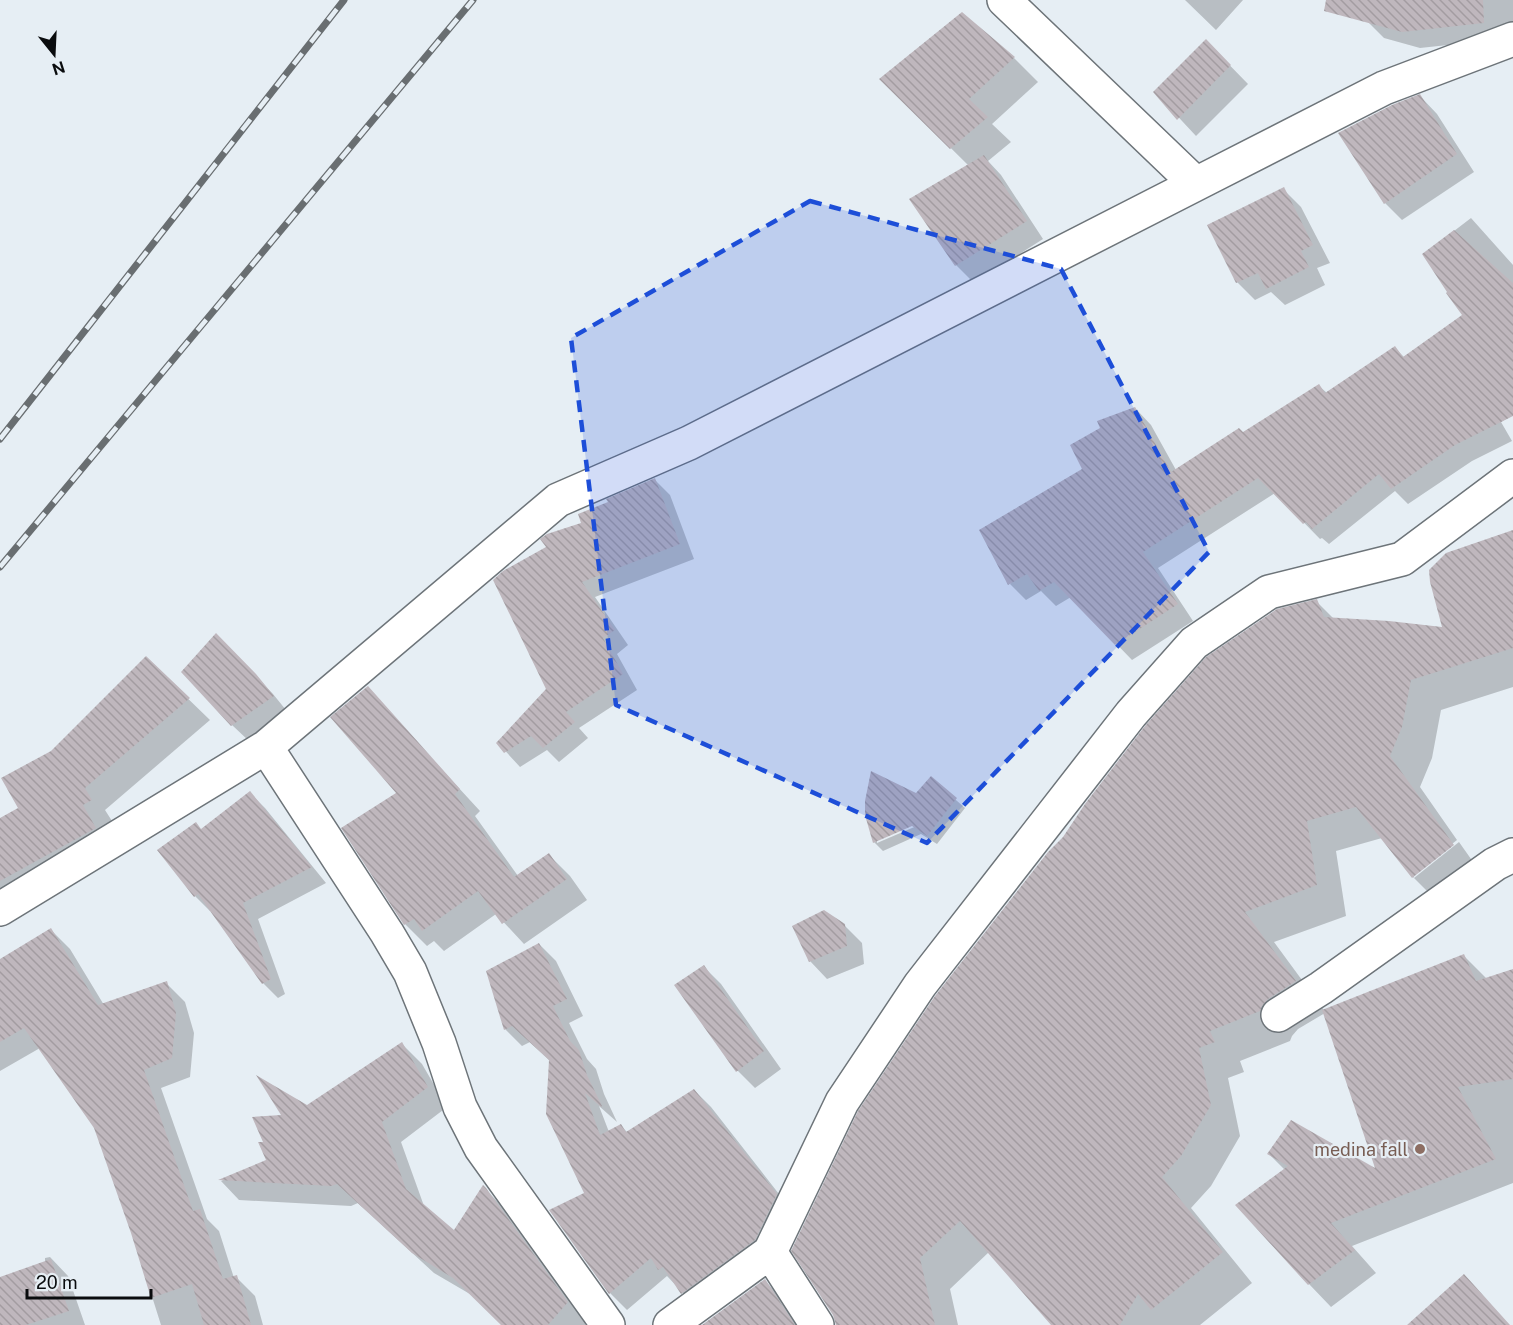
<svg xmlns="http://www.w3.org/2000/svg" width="1513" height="1325" font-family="'Public Sans',sans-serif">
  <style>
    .shadow { fill: #0003; fill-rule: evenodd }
    .building { fill: url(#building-back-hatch) }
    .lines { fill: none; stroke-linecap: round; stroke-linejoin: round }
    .minor-casing { stroke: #6d7479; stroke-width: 36 }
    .minor { stroke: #fff; stroke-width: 33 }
    .rail-casing { stroke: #696e71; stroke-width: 7 }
    .rail { stroke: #e6eef4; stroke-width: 4.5; stroke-dasharray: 14; stroke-linecap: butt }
    .marked { fill: #1d4ed8; fill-opacity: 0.2; stroke: #1d4ed8; stroke-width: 4.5; stroke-dasharray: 12 8; stroke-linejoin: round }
    .education-dot { fill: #8d6e63; stroke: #e6eef4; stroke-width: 2 }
    .labels { text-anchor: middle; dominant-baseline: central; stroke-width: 4.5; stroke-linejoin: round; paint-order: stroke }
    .education-label { font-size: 18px; fill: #785e54; stroke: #e6eef4; text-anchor: end }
  </style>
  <defs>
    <pattern id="building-back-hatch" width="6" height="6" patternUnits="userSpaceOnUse" patternTransform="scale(1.5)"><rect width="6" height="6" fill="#bfb7bd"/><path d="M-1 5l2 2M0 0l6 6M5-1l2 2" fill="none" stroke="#a39ca1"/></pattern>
  </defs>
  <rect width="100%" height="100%" fill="#e6eef4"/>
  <!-- shadow -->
  <path class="shadow" d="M1185,0H1243L1216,30Z
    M1352,0H1513V31L1485,41L1420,48L1384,38L1349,3Z
    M1206,41L1248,84L1196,136L1155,92Z
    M1014,58L1038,82L992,124L1011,142L988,161L1001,175L1043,239L974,283L956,265L969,166L881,79Z
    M1420,96L1437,114L1474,172L1402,220L1385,203Z
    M1283,189L1301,207L1330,263L1317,268L1325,285L1285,305L1271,292L1255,300L1237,282Z
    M1471,218L1513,265V415L1501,422L1512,441L1472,461L1408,504L1395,491L1329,544L1322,538L1320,539L1275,493L1158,568L1193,621L1132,660L1071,597L1056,606L1041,591L1026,600L1010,584L1084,470L1135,408L1151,425L1176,470L1243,434L1319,386L1327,393L1395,348L1404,357L1464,315L1424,254Z
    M655,480L670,495L694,559L595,597L628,645L617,654L637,690L579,728L588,738L559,762L547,750L520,767L498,743L548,690V548L610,503Z
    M1513,531V687L1441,710L1432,758L1420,787L1457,840L1414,874V878L1459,842L1483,876L1443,907L1413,877L1382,838L1336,851L1346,916L1274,942L1324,1010L1464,956L1487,979L1513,970V1183L1352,1246L1376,1273L1331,1307L1309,1284L1285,1170L1269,1154L1377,1171L1325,1013L1298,1029L1292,1036L1290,1041L1240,1061L1244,1072L1228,1078L1240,1136L1211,1186L1191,1208L1252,1283L1200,1325H1056L989,1252L950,1289L958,1325H846L1316,601L1334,619L1444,629Z
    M216,635L273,694L290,715L250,742L232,725Z
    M146,658L210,720L105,810L112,821L103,826L116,850L0,920V820L20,808L52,752Z
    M367,688L480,811L475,816L518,876L549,855L570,876L587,900L524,944L496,914L444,951L434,941L427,946L405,924L343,828L398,793Z
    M931,778L965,808L937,844L921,834L883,851L874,842ZM918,822L919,825L877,843V839Z
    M250,793L265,808L326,883L258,919L285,994L278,998L263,983L211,910L210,911L195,896L202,830Z
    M844,925L862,943L864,964L827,979L810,961Z
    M51,930L70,949L104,1005L166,983L185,1002L194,1033L190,1077L161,1088L207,1219L219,1231L234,1278L236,1277L255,1296L263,1325H161L132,1233L96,1127L40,1048L0,1071V961Z
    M539,944L556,961L583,1016L569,1023L587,1059L596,1069L604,1094L617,1122L599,1106L609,1132L621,1126L628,1133L694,1090L711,1107L793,1212L699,1310L667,1276L627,1310L610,1293L551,1211L586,1194L550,1061L530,1042L522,1046L505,1029Z
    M703,966L721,984L781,1069L755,1088L738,1071L676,985Z
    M402,1044L422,1064L447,1107L401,1142L424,1206L455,1232L485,1189L506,1210L587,1323L585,1325H503L475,1297L434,1273L358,1203L351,1206L239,1200L221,1181L267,1161L265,1143L283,1117L307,1107Z
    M50,1257L68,1276L85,1325H0V1278L45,1263V1258Z
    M765,1281L795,1311L804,1325H704Z"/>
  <!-- building -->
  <path class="building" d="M1326,0H1483L1484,23L1402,32L1324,11Z
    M962,12L1015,57L969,99L988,117L950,149L879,79Z
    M1206,39L1231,65L1177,120L1153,92Z
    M1420,94L1457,154L1384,204L1338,133L1392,105Z
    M984,155L1027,221L955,266L909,199Z
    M1284,187L1313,245L1301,251L1309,267L1266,289L1258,273L1236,283L1207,225Z
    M1454,230L1513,283V416L1455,445L1391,489L1379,474L1312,529L1306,522L1303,524L1258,478L1143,552L1178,604L1115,645L1054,582L1039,591L1027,574L1008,585L979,530L1082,469L1070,445L1100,428L1097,421L1135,407L1171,472L1239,428L1243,432L1319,384L1325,393L1395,346L1403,357L1462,315L1446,293L1447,292L1422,254Z
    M655,478L680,544L582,582L615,630L603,638L623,674L566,712L575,722L543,748L531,736L504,753L496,743L546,689L493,580L503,571L546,547L540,539L547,534L581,523L578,514L608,502L606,499Z
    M1513,530V648L1411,680L1402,727L1390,756L1454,845L1412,878L1356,807L1307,821L1317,885L1245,912L1296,981L1268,999L1262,1006L1260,1011L1210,1031L1215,1042L1199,1048L1211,1105L1181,1156L1162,1177L1223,1252L1151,1310L1138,1294L1120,1325H1051L960,1221L920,1258L935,1325H836L833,1315L791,1251L858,1111L935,996L1048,852L1063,837L1085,804L1145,726L1206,657L1277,609L1317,599L1324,617L1389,621L1442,627L1430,582L1429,570L1446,553Z
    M216,633L256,674L274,696L231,726L181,672Z
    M146,656L190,698L85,788L92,800L83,805L96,828L0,881V818L18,808L1,778L51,751Z
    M368,686L460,789L455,794L514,877L549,853L567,879L502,924L478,891L422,931L414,919L404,925L341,828L396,793L330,717Z
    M871,771L916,793L931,776L957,798L927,836L912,826L873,843L865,815V801Z
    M250,791L312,867L243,903L271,979L262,984L198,894L194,897L157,850L196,822L201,829Z
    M824,910L845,924L847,946L809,962L792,926Z
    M51,928L98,1005L167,981L176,1013L172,1058L144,1070L193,1211L200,1209L223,1279L237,1275L251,1325H204L192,1284L151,1298L131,1233L94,1128L24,1028L0,1042V959Z
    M539,943L567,999L553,1006L570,1041L579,1050L587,1075L602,1106L601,1107L585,1093L600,1135L621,1124L626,1132L694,1089L777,1194L755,1240L681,1294L663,1267L658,1270L651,1258L609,1294L549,1210L584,1193L546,1114L549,1060L512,1026L504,1030L486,971Z
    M1464,954L1476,981L1513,969V1079L1458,1087L1496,1159L1331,1223L1355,1250L1308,1285L1235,1205L1288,1166L1267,1154L1291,1120L1375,1168L1322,1010Z
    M704,965L764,1051L736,1072L674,985Z
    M402,1042L428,1087L382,1122L406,1189L454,1230L483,1185L486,1188L568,1302L548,1325H501L453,1278L412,1253L337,1184L331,1186L218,1180L266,1160L258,1142H263L252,1117L281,1115L256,1075L307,1105Z
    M51,1259L69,1311L26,1325H0V1277Z
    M1464,1274L1510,1325H1407Z
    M765,1279L795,1325H702Z"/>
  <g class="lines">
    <!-- minor casing -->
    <g class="minor-casing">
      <path id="minor" d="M1004,0L1196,184L1384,88L1513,39
        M266,747L387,933L410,972L439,1043L460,1107L481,1148L608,1325
        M0,909L266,747L558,500L689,443L1196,184
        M1278,1015L1321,988L1495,864L1513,855
        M770,1252L817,1325
        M670,1325L770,1252L842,1102L920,985L1131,714L1194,643L1269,592L1402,559L1513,476"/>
    </g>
    <!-- minor -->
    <use href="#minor" class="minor"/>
    <!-- rail casing -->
    <g class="rail-casing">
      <path id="rail" d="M0,439L344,0
        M0,567L473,0"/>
    </g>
    <!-- rail -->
    <use href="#rail" class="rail"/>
  </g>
  <!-- marked area -->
  <path class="marked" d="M810,201L1061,269L1209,552L927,843L616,705L571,338Z"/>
  <!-- markers -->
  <circle class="education-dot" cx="1420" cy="1149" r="6"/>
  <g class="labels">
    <!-- education labels -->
    <g class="education-label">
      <text x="1408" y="1149">medina fall</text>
    </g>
  </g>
  <!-- north arrow -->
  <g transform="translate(54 54) rotate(162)" stroke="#e6eef4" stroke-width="4.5" paint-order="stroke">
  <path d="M0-4.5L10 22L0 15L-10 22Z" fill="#0a0c0e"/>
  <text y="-9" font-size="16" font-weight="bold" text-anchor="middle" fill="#0a0c0e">N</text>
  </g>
  <!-- scale -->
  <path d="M27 1289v9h124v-9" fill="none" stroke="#0a0c0e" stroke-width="3"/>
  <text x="36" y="1289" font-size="18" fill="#0a0c0e" stroke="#e6eef4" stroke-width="4.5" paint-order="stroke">20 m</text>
</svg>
